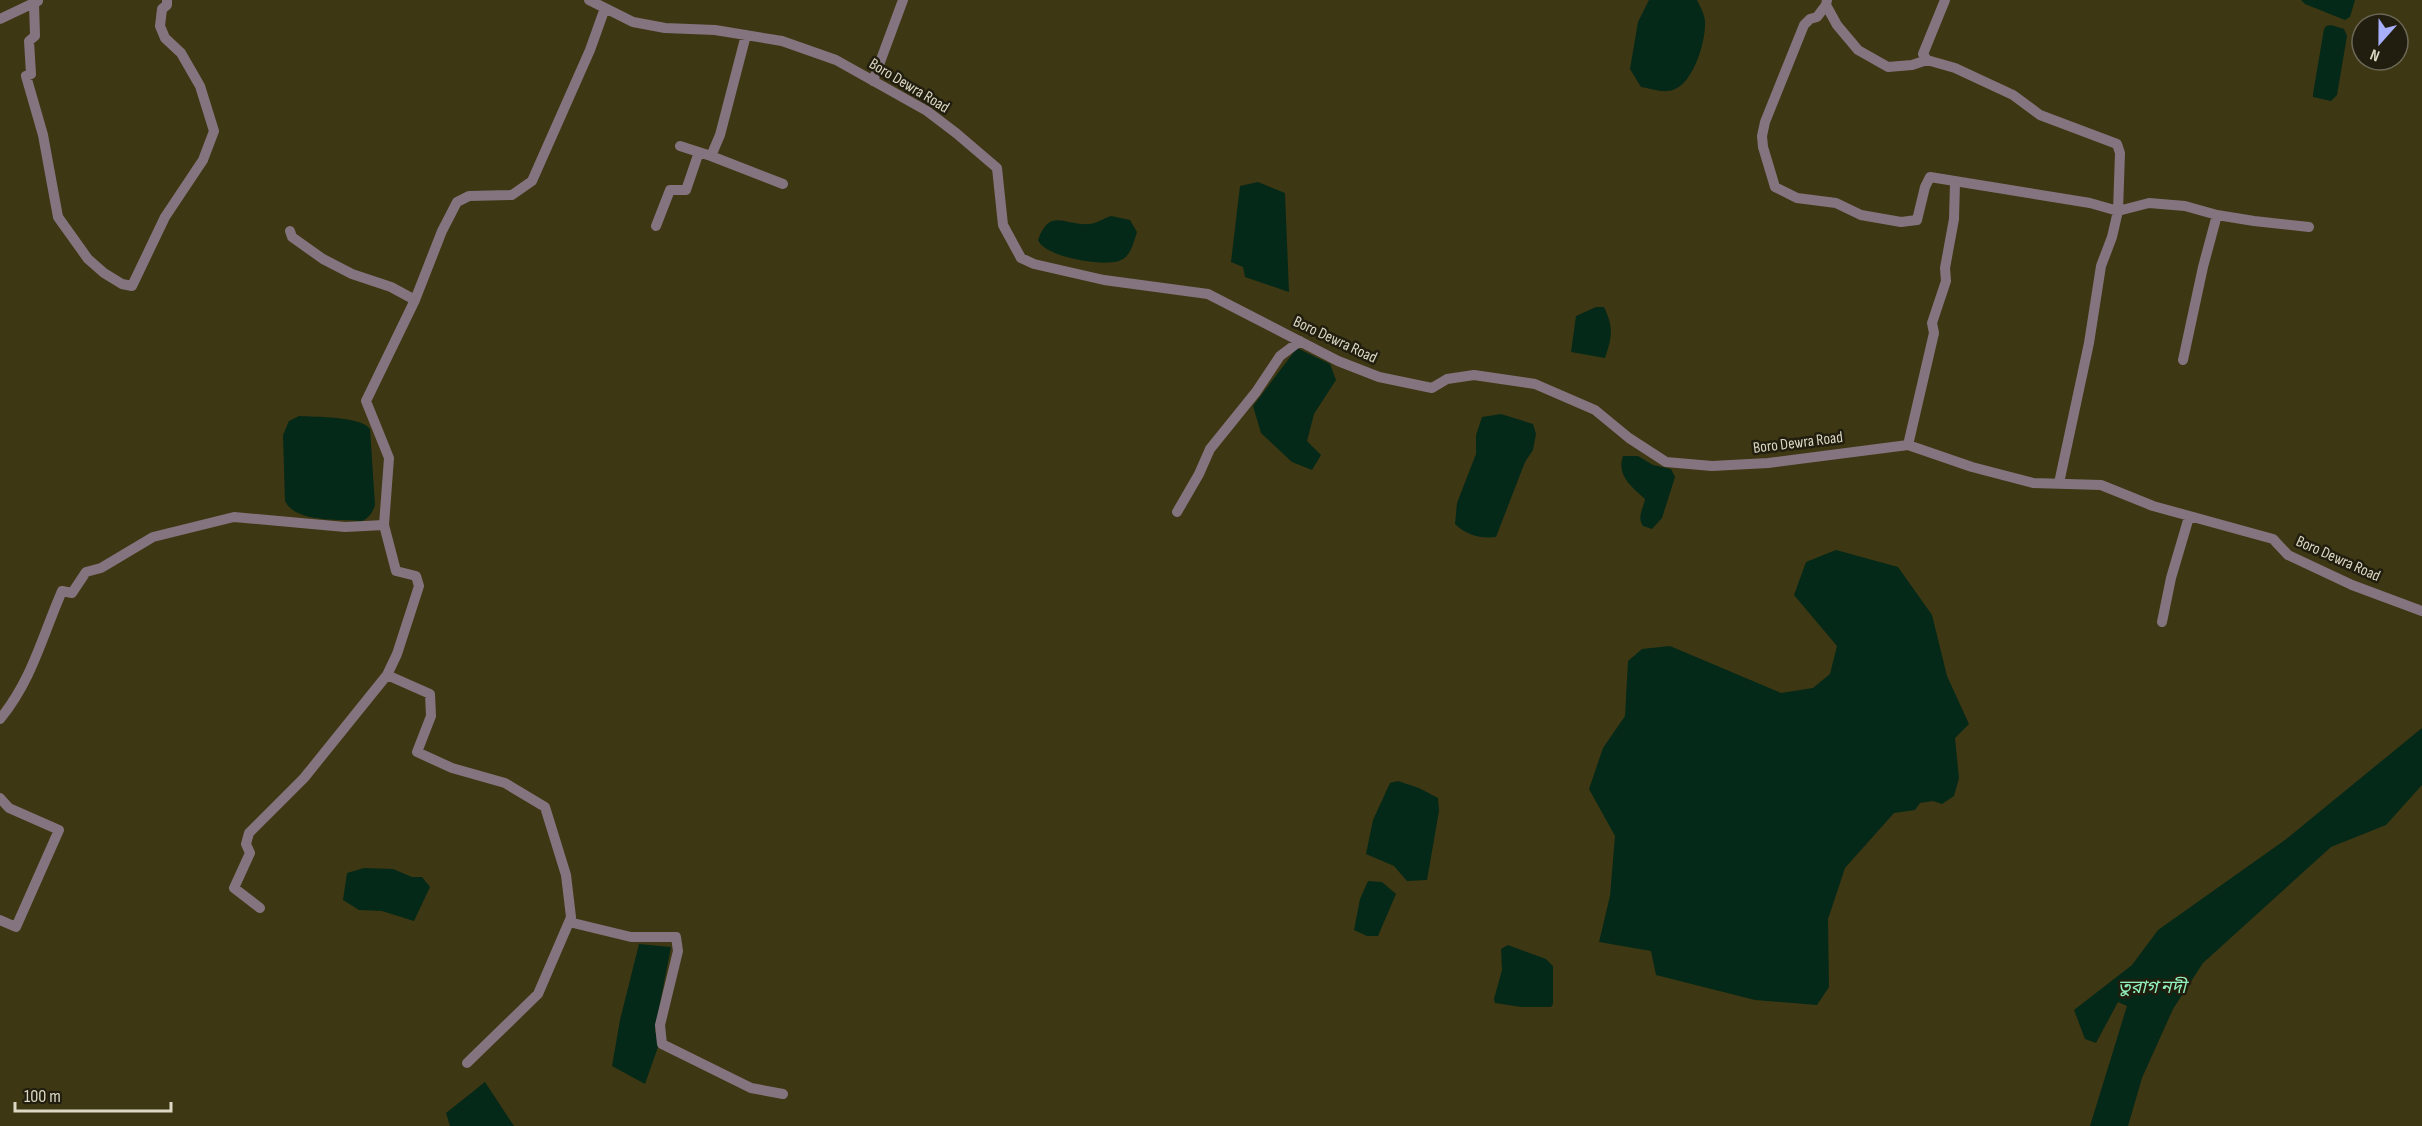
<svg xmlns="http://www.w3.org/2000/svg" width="2422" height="1126" font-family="'Sofia Sans Condensed','Noto Sans Bengali',sans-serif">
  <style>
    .water { fill: #042918 }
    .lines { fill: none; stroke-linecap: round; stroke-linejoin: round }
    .minor { stroke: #84747f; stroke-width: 10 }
    .labels { text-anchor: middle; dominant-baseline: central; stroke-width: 5; stroke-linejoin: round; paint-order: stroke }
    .street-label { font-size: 16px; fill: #dcd8c4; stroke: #211e0f }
    .water-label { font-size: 18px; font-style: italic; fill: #91f1bc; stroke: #211e0f }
  </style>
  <rect width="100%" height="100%" fill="#3e3713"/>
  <!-- water -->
  <path class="water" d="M1649,0H1697C1700,6 1705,15 1705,22C1706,42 1692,90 1668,91C1660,92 1649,88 1641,87L1630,69L1638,22Z
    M2301,0H2355L2350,17L2345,20L2305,4Z
    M2331,25L2344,29L2347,36L2337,95L2331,101L2313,97V94L2324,29L2326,26Z
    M1258,182L1285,193L1289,292L1245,277L1243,267L1231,262L1240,186Z
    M1111,216L1130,220L1137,232C1134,241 1131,256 1121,260C1106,268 1044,257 1038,240C1050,207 1064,226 1089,224C1096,224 1104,218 1111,216Z
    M1596,307H1604C1614,328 1612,337 1605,358L1571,352L1576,316Z
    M1297,348L1330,364L1336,380L1314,414L1307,441L1321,455L1312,470L1292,462L1261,433L1253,406Z
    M1501,414L1533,424L1536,434L1533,450L1525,462L1496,537C1481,539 1466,535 1455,524L1457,503L1476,454V435L1482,417Z
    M299,416C315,417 361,416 370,429L375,505C373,512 369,518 362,521C340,519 295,523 285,501L283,435L289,421Z
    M1623,456H1638L1653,465L1671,469L1675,477L1662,518L1652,529L1643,526C1637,517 1643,509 1645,499C1633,488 1616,476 1623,456Z
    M1836,550L1898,567L1932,615L1947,676L1969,724L1955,738L1959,778L1954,796L1942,804L1933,801L1920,803L1915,810L1894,813L1845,868L1828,919L1829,987L1817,1005L1755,1000L1656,975L1651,951L1599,942L1610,896L1615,836L1589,789L1603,748L1625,716L1628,661L1642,649L1670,646L1781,693L1813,688L1830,674L1837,646L1794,595L1806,562Z
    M2422,728V785L2386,825L2331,847L2203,963L2173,1009L2142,1078L2128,1126H2090L2127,1006L2118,1002L2096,1043L2085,1039L2074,1010L2132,965L2158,930L2285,840Z
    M1398,781L1419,788L1438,798L1439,811L1427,880L1407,881L1394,866L1366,854L1373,820L1390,783Z
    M364,868L393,869L412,877H422L430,887L414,921L382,911L359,910L343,900L347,873Z
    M1368,881L1382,882L1396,894L1378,936H1367L1354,930L1360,899Z
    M639,944L671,947L655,1029L658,1047L645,1084L612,1066L620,1020Z
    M1508,945L1546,959L1553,966V1004L1551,1007H1521L1495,1003L1494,999L1502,970L1501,949Z
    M485,1082L514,1126H450L446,1113Z"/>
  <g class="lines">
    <!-- minor -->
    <path class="minor" d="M589,0L633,22L665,28L715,30L782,41L836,60L927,111L956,133L997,168L1003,225L1021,258L1034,264L1104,280L1208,294L1338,361L1379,377L1432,388L1447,379L1474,375L1535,384L1595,410L1629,438L1666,462L1712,466L1768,463L1908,445L1972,467L2033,483L2101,485L2153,506L2273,539L2288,555L2352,585L2422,611
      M1827,0L1826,5L1837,25L1858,50L1888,67L1912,65L1927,60L1955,68L2013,95L2040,115L2117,144L2120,153L2118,211L2112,237L2101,266L2089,343L2059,483
      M34,3L35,36L29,41L31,74L26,76L43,135L58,217L88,259L104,273L122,284L132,286L165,217L203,160L214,131L200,86L181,53L165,38L160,26L162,9L167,5V0
      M1826,5L1817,17L1810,19L1804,25L1765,122L1762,136L1763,147L1775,187L1797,198L1836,203L1861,215L1901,222L1917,220L1925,187L1930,177L2090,203L2118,211L2149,203L2185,206L2217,215L2254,221L2309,227
      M0,19L38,1
      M1927,60L1923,54L1945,0
      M873,81L903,0
      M680,146L711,156L720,135L746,35
      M711,156L783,184
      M656,226L670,190H686L699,152
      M290,231L292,237L323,259L352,274L391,287L415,300
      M2183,360L2203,267L2217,215
      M1908,445L1934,333L1932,323L1946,281L1945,268L1954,219L1955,183
      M1177,512L1199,474L1210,449L1256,392L1280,356L1300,341
      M2162,622L2171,578L2189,517
      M0,719C32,680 42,637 62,591L72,593L86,572L101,568L153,537L234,517L345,527L384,525
      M0,798L9,808L59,830L16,927L0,920
      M260,908L234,888L250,853L246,844L249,833L304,778L387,675
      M569,922L631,937H676L678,951L660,1025L662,1044L751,1088L783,1094
      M467,1063L538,994L569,922L571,917L566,875L545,807L505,783L452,768L417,752L431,716L430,694L387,675L397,654L419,586L416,576L396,571L384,525L389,458L366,401L415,300L442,231L457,202L469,196L512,195L532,181L590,50L605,8"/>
  </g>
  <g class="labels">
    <!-- street labels -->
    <g class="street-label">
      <text transform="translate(909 86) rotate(31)">Boro Dewra Road</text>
      <text transform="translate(1335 340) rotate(25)">Boro Dewra Road</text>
      <text transform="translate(1798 443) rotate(-7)">Boro Dewra Road</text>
      <text transform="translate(2338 559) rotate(24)">Boro Dewra Road</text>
    </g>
    <!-- water labels -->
    <g class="water-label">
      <text x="2152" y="987">তুরাগ নদী</text>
    </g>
  </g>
  <!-- north arrow -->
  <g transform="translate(2380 42) rotate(201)"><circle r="28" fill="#211e0f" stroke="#6c6857" stroke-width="1.5"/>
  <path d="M0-4.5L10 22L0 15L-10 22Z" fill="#a8b0fc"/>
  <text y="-9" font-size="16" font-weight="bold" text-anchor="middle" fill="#dcd8c4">N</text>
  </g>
  <!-- scale -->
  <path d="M15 1102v9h156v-9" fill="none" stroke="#dcd8c4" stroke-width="3"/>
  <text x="24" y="1102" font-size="18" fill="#dcd8c4" stroke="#211e0f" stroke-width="4.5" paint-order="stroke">100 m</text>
</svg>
